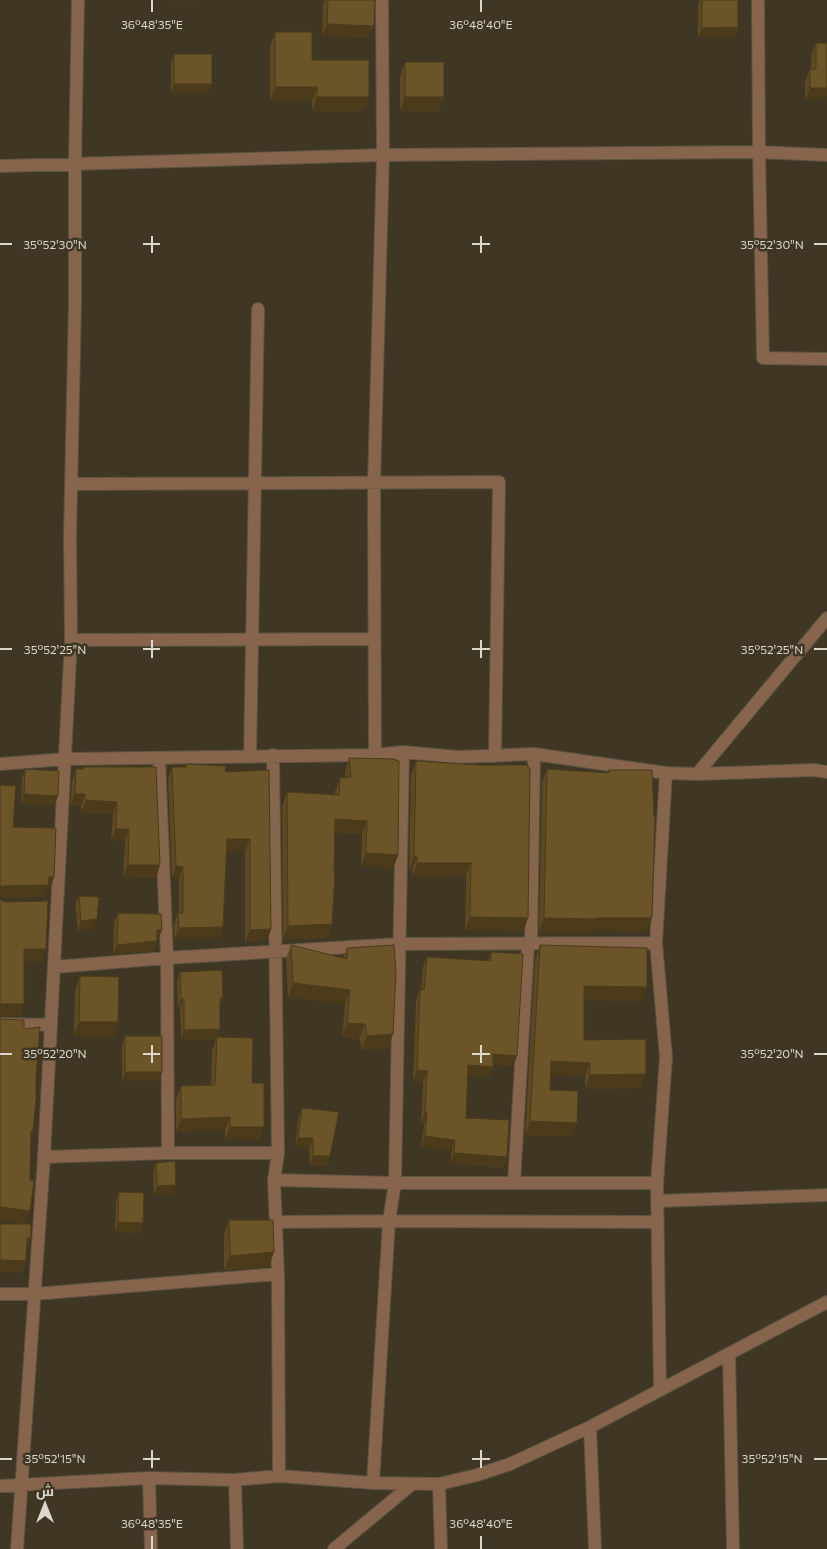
<svg xmlns="http://www.w3.org/2000/svg" width="827" height="1549" font-family="Commissioner,Cairo,sans-serif">
  <style>
    .lines { fill: none; stroke-linecap: round; stroke-linejoin: round }
    .minor-casing { stroke: #5b5342; stroke-width: 14 }
    .minor { stroke: #87644c; stroke-width: 12 }
    .wall { fill: #5c4822 }
    .shaded-wall { fill: #4b3b1b }
    .building { fill: #6b5427; stroke: #4b3b1b }
    .ticks { fill: none; stroke: #dcd6cb; stroke-width: 2 }
    .ticks-label { font-size: 12px; text-anchor: middle; fill: #dcd6cb; stroke: #3f3624; stroke-width: 5; stroke-linejoin: round; paint-order: stroke }
  </style>
  <rect width="100%" height="100%" fill="#3f3624"/>
  <g class="lines">
    <!-- minor casing -->
    <g class="minor-casing">
      <path id="minor" d="M758,0L759,152L763,358L827,359
        M0,166L383,155L759,152L827,155
        M71,484L499,482L495,756
        M71,640L374,639
        M273,755L278,1153L274,1180L278,1274L279,1476
        M375,755L374,484L383,155L382,0
        M250,756L258,309
        M159,758L167,958L168,1153
        M0,764L66,759L375,755L403,752L458,757L534,754L666,773L697,774L814,770L827,772
        M697,774L827,618
        M531,945L534,754
        M54,967L167,958L399,944L656,943
        M0,1024L50,1025
        M44,1157L168,1153H278
        M274,1180L395,1183H657
        M514,1183L528,945
        M657,1201L827,1195
        M277,1222L389,1221L658,1222
        M0,1294H34L278,1274
        M729,1354L733,1549
        M660,1389L657,1183L666,1057L656,943L666,773
        M590,1427L595,1549
        M149,1478L151,1549
        M235,1480L237,1549
        M373,1483L389,1221L395,1183L403,752
        M439,1484L441,1549
        M0,1486L149,1478L235,1480L279,1476L373,1483L439,1484L477,1475L510,1464L590,1427L827,1302
        M17,1549L44,1157L71,640L70,536L75,304V163L78,0
        M334,1549L411,1485"/>
    </g>
    <!-- minor -->
    <use href="#minor" class="minor"/>
  </g>
  <!-- wall -->
  <path class="wall" d="M325,0H375L369,38L322,36L323,4Z
    M700,0H738V27L735,37H698V4Z
    M275,32L312,60L369,97L363,111H312V101H270V46Z
    M816,43L827,96H825L824,100H805V81L810,69H811V55Z
    M174,54L209,93H171V63Z
    M405,62L444,97L439,111H400V76Z
    M349,758L398,855L393,869L361,866L362,834L334,833L332,924L327,938L283,939L282,806L287,792L335,795V791L340,778L345,777V772Z
    M416,761L528,918L523,932L465,930L466,876L412,877V870H409L411,775Z
    M186,764L225,772L269,770L271,929L267,940L245,942V851L227,850L223,927L219,938L174,939V924L178,913H179V878H172L168,779L172,767H185Z
    M83,767H156V878L123,877L125,841H111L113,814L81,813V806H70L72,781L76,769H82Z
    M25,769L58,796L54,805L21,804L22,779Z
    M547,769L608,773L609,770L647,932L591,931L590,933L539,932L542,783Z
    M79,896L93,929L78,931L75,905Z
    M118,913L158,940H157L153,951L113,954L114,922Z
    M291,945L343,958L347,948L388,1048L362,1050L359,1038L342,1037L345,1004L288,997L286,959Z
    M540,945L642,1001L584,1000V1040L646,1074L641,1088L585,1089V1076L551,1075L550,1090L572,1136L525,1135L535,959Z
    M491,952L513,1066L493,1065L489,1077L468,1076L466,1118L507,1157L503,1167L450,1164L452,1150L421,1147L424,1124H421L423,1082L413,1081L416,1000L420,990H421L423,967L427,957L488,961Z
    M180,972L223,998L220,1005V1029L217,1037L252,1083L264,1127L259,1140H225V1130L176,1132V1099L181,1086L211,1085L212,1050L216,1039H181L180,1008L178,1009L177,981Z
    M80,976L118,1022L113,1037L74,1036L75,990Z
    M125,1036L162,1072L158,1081H122V1045Z
    M302,1108L330,1156L327,1166H310L309,1148H295L298,1118Z
    M156,1163L176,1185L173,1194L154,1195L153,1172Z
    M119,1192L140,1233L115,1232L116,1202Z
    M229,1220L269,1267L224,1270V1234Z"/>
  <!-- shaded-wall -->
  <path class="shaded-wall" d="M171,0H237L171,1Z
    M327,24L374,26L369,38L322,36Z
    M738,27L735,37H698L702,28Z
    M174,84H212L209,93H171Z
    M275,87H317L312,101H270Z
    M827,87V96H825L824,100H805L810,88Z
    M317,97H369L363,111H312Z
    M405,97H444L439,111H400Z
    M24,794L58,796L54,805L21,804Z
    M75,794H85L81,806H70Z
    M86,800L117,802L113,814L81,813Z
    M335,819L367,821L362,834L330,833Z
    M116,829H129L125,841H111Z
    M227,839H250L245,851L223,850Z
    M366,853L398,855L393,869L361,866Z
    M414,856L417,857L412,870H409Z
    M417,863H471L466,876L412,877Z
    M128,865H160L156,878L123,877Z
    M176,866L183,867L179,878H172Z
    M49,877H54L50,889H47L44,897L0,898V887Z
    M470,917L528,918L523,932L465,930Z
    M544,918H652L647,932L591,931L590,933L539,932Z
    M97,919L93,929L78,931L81,921Z
    M332,924L327,938L283,939L288,926Z
    M223,927L219,938L174,939L179,928Z
    M271,929L267,940L245,942L250,930Z
    M157,930H162L158,940H154Z
    M157,941L153,951L113,954L117,945Z
    M24,949H46L42,962L20,961Z
    M293,983L350,990L345,1004L288,997Z
    M584,986L647,987L642,1001L579,1000Z
    M181,999H184L180,1008L178,1009Z
    M1,1004H24L20,1016L0,1017V1006Z
    M79,1022H118L113,1037L74,1036Z
    M347,1023L365,1024L359,1038L342,1037Z
    M220,1029L217,1039H181L184,1030Z
    M393,1034L388,1048L362,1050L367,1036Z
    M493,1054L517,1056L513,1066L490,1065Z
    M551,1061L590,1063L585,1076L546,1075Z
    M468,1065L493,1067L489,1077L464,1076Z
    M417,1070L427,1071L423,1082L413,1081Z
    M125,1072H162L158,1081H122Z
    M646,1074L641,1088L585,1089L590,1075Z
    M425,1113H427L424,1124H421Z
    M230,1117L225,1130L176,1132L181,1119Z
    M530,1121L577,1123L572,1136L525,1135Z
    M230,1127H264L259,1140H225Z
    M425,1136L455,1140L452,1150L421,1147Z
    M298,1138H313L309,1148H295Z
    M454,1153L507,1157L503,1167L450,1164Z
    M313,1156H330L327,1166H310Z
    M176,1185L173,1194L154,1195L157,1186Z
    M0,1207L30,1211L26,1224L0,1220Z
    M118,1222L143,1223L140,1233L115,1232Z
    M27,1238H31L26,1251Z
    M274,1252L269,1267L224,1270L230,1256Z
    M0,1260L26,1261L22,1273L0,1272Z"/>
  <!-- building -->
  <path class="building" d="M328,0H375L374,26L327,24Z
    M702,0H738V27L702,28Z
    M275,32H312V60H369V97H317V87H275Z
    M816,43H827V88H810V69H816Z
    M174,54H212V84H174Z
    M405,62H444V97H405Z
    M349,758L395,759V760L399,761L398,855L366,853L367,821L335,819L334,874H335L332,924L288,926L287,792L339,795L340,778L351,777Z
    M416,761L479,765H528V768H530L528,918L470,917L471,863H417V857L414,856Z
    M186,764L226,766L225,772L269,770L271,929L250,930V839H227L223,927L179,928L178,913H183V867L176,866L172,767H186Z
    M83,767H156L160,865H128L129,829H116L117,802L86,800L85,794H75L76,769H83Z
    M25,769L59,771L58,796L24,794Z
    M547,769L609,773V770H652L654,817H655L652,918H595V919L544,918Z
    M0,785L16,786L13,827L56,828L54,877H49L48,885L4,886L0,887Z
    M79,896L99,897L97,919L81,921Z
    M0,899L4,902L48,901L46,949H24V1004H1L0,1006Z
    M118,913L161,914L162,930H157V941L117,945Z
    M291,945L347,959V948L394,945L396,972L393,1034L367,1036L365,1024L347,1023L350,990L293,983Z
    M540,945L647,948V987L584,986V1040L646,1039V1074L590,1075V1063L551,1061L550,1090L578,1091L577,1123L530,1121Z
    M491,952L523,954L517,1056L493,1054V1067L468,1065L466,1118L509,1120L507,1157L454,1153L455,1140L425,1136L427,1113H425L427,1071L417,1070L420,990H424L427,957L491,961Z
    M222,970L223,998H220V1029L184,1030V999H181L180,972Z
    M80,976L119,977L118,1022H79Z
    M0,1018L1,1019L24,1020V1029L40,1027L36,1076V1099L33,1131H31L30,1180L34,1181L30,1211L0,1207Z
    M125,1036H162V1072H125Z
    M217,1037L253,1038L252,1083H264V1127H230V1117L181,1119V1086L215,1085Z
    M302,1108L339,1112L330,1156H313V1138H298Z
    M175,1161L176,1185L157,1186L156,1163Z
    M119,1192L144,1193L143,1223L118,1222Z
    M229,1220H273L274,1252L230,1256Z
    M0,1224H31V1238H27L26,1261L0,1260Z"/>
  <!-- ticks -->
  <path class="ticks" d="M152,0V12M481,0V12M152,236V253M481,236V253M0,244H12M143,244H160M472,244H490M814,244H827M152,640V658M481,640V658M0,649H12M143,649H160M472,649H490M814,649H827M152,1045V1063M481,1045V1063M0,1054H12M143,1054H160M472,1054H490M814,1054H827M152,1450V1468M481,1450V1468M0,1459H12M143,1459H160M472,1459H490M814,1459H827M152,1536V1549M481,1536V1549"/>
  <g class="ticks-label">
    <text x="152" y="29">36°48'35"E</text>
    <text x="481" y="29">36°48'40"E</text>
    <text x="55" y="249">35°52'30"N</text>
    <text x="772" y="249">35°52'30"N</text>
    <text x="55" y="654">35°52'25"N</text>
    <text x="772" y="654">35°52'25"N</text>
    <text x="55" y="1058">35°52'20"N</text>
    <text x="772" y="1058">35°52'20"N</text>
    <text x="55" y="1463">35°52'15"N</text>
    <text x="772" y="1463">35°52'15"N</text>
    <text x="152" y="1528">36°48'35"E</text>
    <text x="481" y="1528">36°48'40"E</text>
  </g>
  <!-- north arrow -->
  <g transform="translate(45 1504)" stroke="#3f3624" stroke-width="4" paint-order="stroke">
  <path d="M0-4L9 19L0 12L-9 19Z" fill="#dcd6cb"/>
  <text y="-8" font-size="14" font-weight="bold" text-anchor="middle" fill="#dcd6cb">ش</text>
  </g>
</svg>
